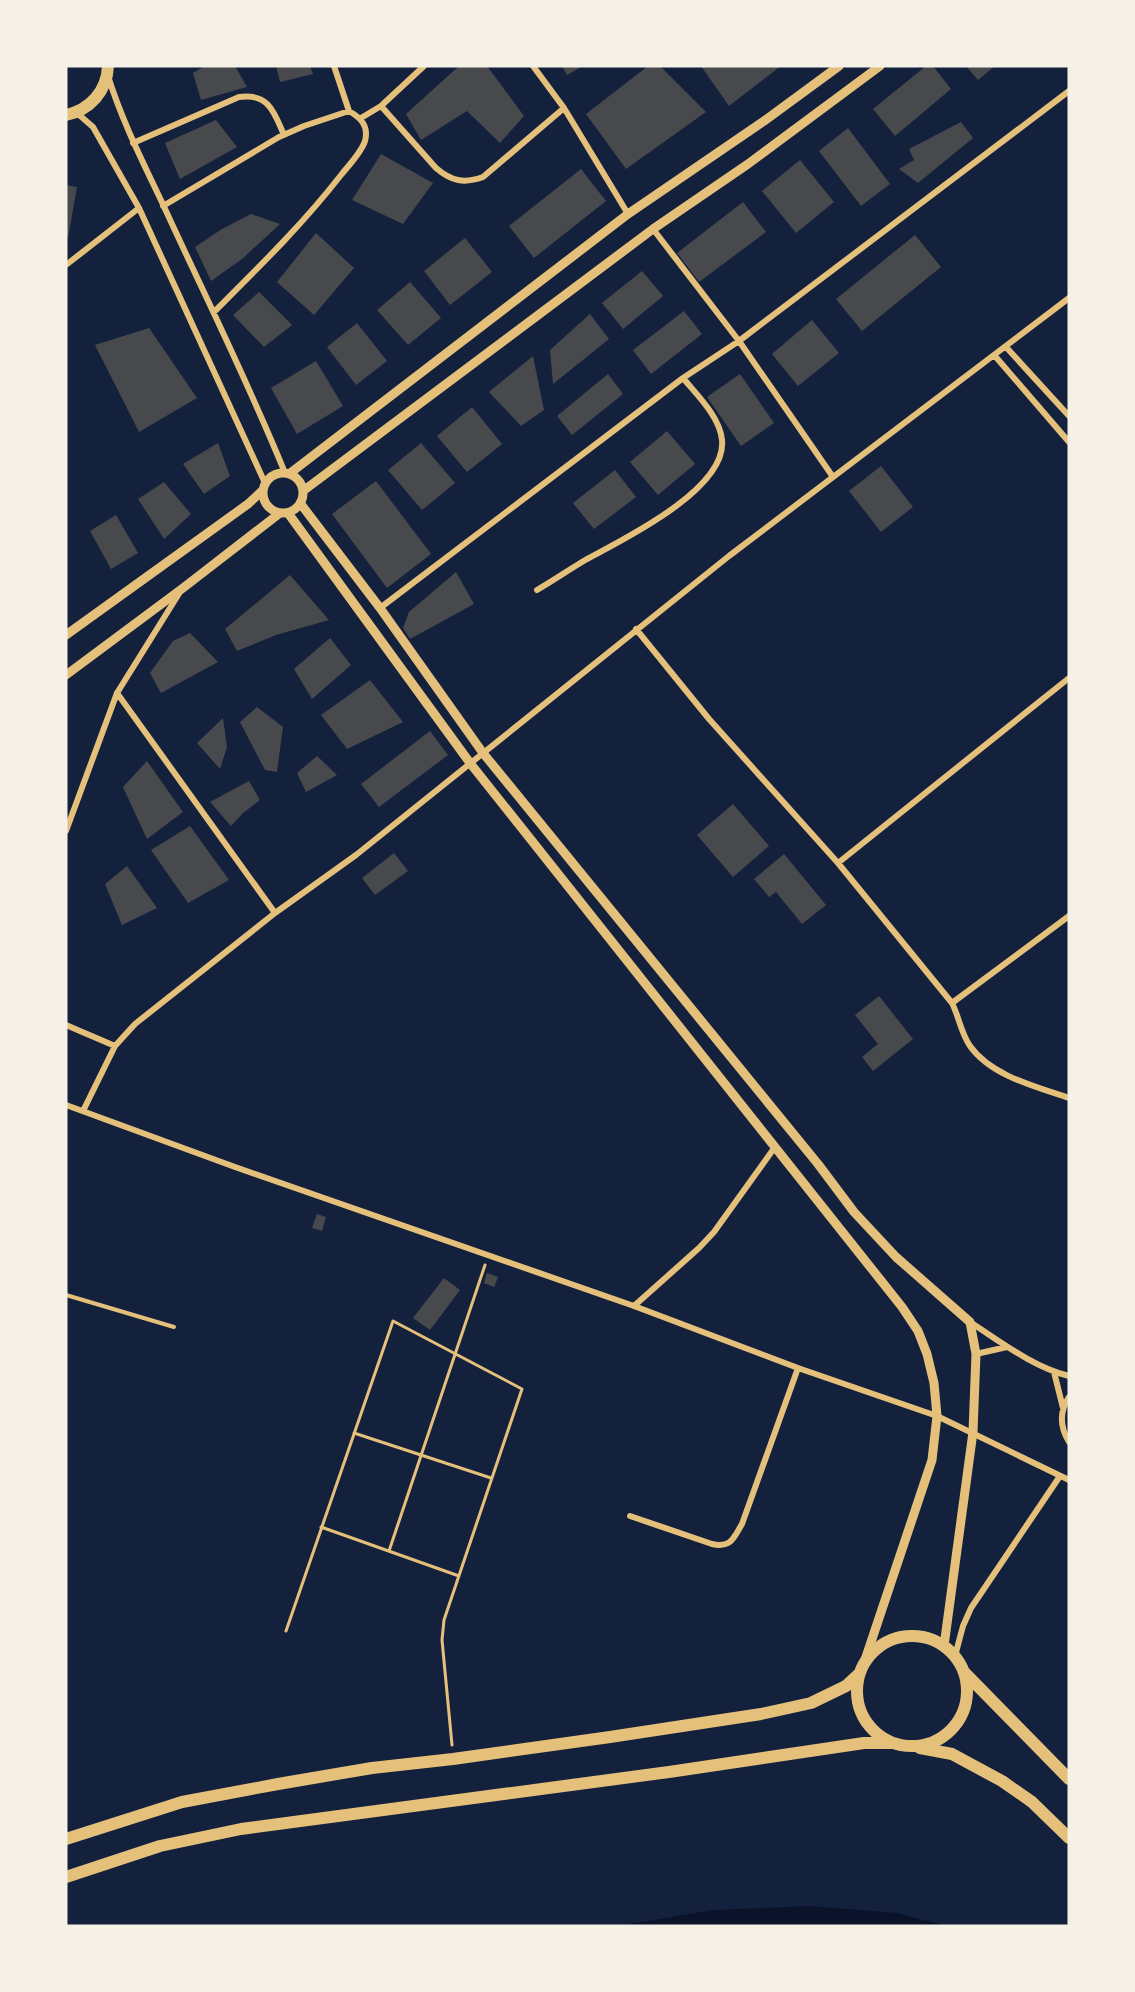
<svg xmlns="http://www.w3.org/2000/svg" width="1135" height="1992" font-family="Ubuntu,sans-serif">
  <style>
    .water { fill: #0b132b }
    .building { fill: #48494c }
    .lines { fill: none; stroke-linecap: round; stroke-linejoin: round }
    .path { stroke: #e5c07b; stroke-width: 3 }
    .service { stroke: #e5c07b; stroke-width: 4 }
    .minor { stroke: #e5c07b; stroke-width: 6 }
    .tertiary { stroke: #e5c07b; stroke-width: 9 }
    .trunk { stroke: #e5c07b; stroke-width: 12 }
  </style>
  <rect width="100%" height="100%" fill="#14213d"/>
  <!-- water -->
  <path class="water" d="M810,1906L897,1913L947,1926H618L713,1910Z"/>
  <!-- building -->
  <path class="building" d="M205,66H235L247,87L201,100L193,73Z
    M276,66H310L313,74L280,82Z
    M459,66H487L524,116L500,143L467,111L421,140L406,114Z
    M562,66H583L567,75Z
    M648,66H660L706,112L626,169L586,114Z
    M701,66H781L729,106Z
    M926,66H933L951,89L895,136L873,109Z
    M966,66H995L978,80Z
    M216,120L237,147L180,179L165,143Z
    M961,122L973,138L918,183L899,169L914,160L909,149Z
    M848,128L890,184L861,206L819,151Z
    M381,154L433,183L403,224L352,200Z
    M800,160L834,202L796,233L762,191Z
    M581,169L606,201L534,258L509,226Z
    M66,185L77,187L68,238H66Z
    M743,202L766,232L699,282L677,253Z
    M251,214L280,224L242,259L211,281L195,247L222,229Z
    M316,233L354,268L314,315L277,282Z
    M915,235L941,267L862,331L836,299Z
    M465,238L492,272L450,305L424,271Z
    M642,271L663,296L623,329L602,303Z
    M410,282L441,318L408,345L377,310Z
    M259,292L292,325L264,347L233,315Z
    M684,311L702,334L651,374L633,350Z
    M590,314L609,339L553,384L550,350Z
    M812,320L839,353L798,386L772,354Z
    M357,323L387,361L356,385L327,347Z
    M149,328L197,398L139,432L95,345Z
    M533,356L544,410L521,426L489,392Z
    M316,361L343,406L297,434L271,388Z
    M608,374L623,394L572,435L557,416Z
    M740,374L774,423L741,446L707,397Z
    M472,407L502,444L467,472L437,436Z
    M667,431L695,464L658,495L630,462Z
    M218,443L230,476L204,494L183,464Z
    M421,443L455,483L422,510L388,470Z
    M881,466L913,507L881,532L849,491Z
    M615,470L636,497L594,529L573,503Z
    M376,481L431,554L387,588L332,514Z
    M164,482L191,514L164,539L138,499Z
    M116,515L138,553L111,569L90,531Z
    M456,572L474,604L410,639L403,628L409,612Z
    M290,575L329,620L276,635L237,651L225,629Z
    M190,633L218,662L161,693L150,673L173,641Z
    M330,638L351,665L312,699L294,669Z
    M370,680L403,722L347,749L321,715Z
    M257,707L283,727L277,772L265,770L240,722Z
    M223,718L227,747L220,769L197,743Z
    M430,731L448,755L379,807L361,784Z
    M317,756L337,775L306,792L297,773Z
    M147,761L183,812L147,839L123,787Z
    M249,781L260,800L243,813L231,826L210,802Z
    M733,804L769,846L733,877L697,835Z
    M190,826L229,880L188,903L151,850Z
    M394,853L408,871L375,895L362,878Z
    M784,854L826,905L802,924L776,892L769,897L754,879Z
    M127,866L157,908L122,925L105,884Z
    M879,996L913,1039L873,1071L862,1057L878,1044L855,1015Z
    M317,1214L326,1217L322,1231L312,1228Z
    M487,1273L498,1277L494,1287L484,1283Z
    M444,1278L460,1290L430,1330L413,1318Z"/>
  <g class="lines">
    <!-- path -->
    <path class="path" d="M354,1433L491,1478
      M321,1527L459,1576
      M389,1551L485,1265
      M286,1631L393,1321L522,1389L444,1620L442,1640L452,1745"/>
    <!-- service -->
    <path class="service" d="M66,1295L174,1327"/>
    <!-- minor -->
    <path class="minor" d="M334,66L349,111
      M533,66L564,108L628,214
      M108,76C123,124 145,166 166,211C206,298 249,384 285,473
      M381,106L436,168C451,181 464,184 483,177L564,108
      M77,113L93,127L139,208L265,483
      M361,118L381,106L424,66
      M133,143L239,97C269,93 274,112 284,135
      M163,206L279,137L304,126L349,111C361,118 369,126 365,141C361,153 349,165 341,175C303,224 258,268 214,312
      M653,229L739,341L833,477
      M66,265L139,208
      M1006,347L1069,416
      M995,356L1069,442
      M537,590C554,580 570,569 587,559C624,539 727,489 722,440C720,417 697,395 683,378
      M380,608L683,378L739,341L1069,91
      M636,629L709,719L838,863L952,1003C959,1017 961,1033 970,1046C991,1076 1037,1087 1069,1098
      M117,693L275,913
      M66,831L117,693L180,592
      M838,863L1069,678
      M952,1003L1069,916
      M66,1025L115,1046
      M66,1105L235,1167L634,1306L798,1368L937,1416L1069,1480
      M83,1111L115,1046L135,1024L275,913L356,855L729,556L1069,298
      M634,1306L699,1248L714,1232L775,1147
      M970,1322C1001,1342 1033,1367 1069,1376
      M976,1354L1007,1347
      M1054,1372L1063,1408
      M1069,1397C1059,1412 1060,1427 1069,1442
      M630,1516L712,1544C731,1548 733,1539 742,1524L798,1368
      M955,1656L963,1626L971,1608L1060,1476"/>
    <!-- tertiary -->
    <path class="tertiary" d="M263 493a20 20 0 1 1 40 0a20 20 0 1 1-40 0Z
      M289,474L628,214L764,121L839,66
      M303,491L653,229L748,164L880,66
      M300,503L380,608L483,753L818,1164L854,1212L896,1257L970,1322L976,1354L973,1432L944,1646
      M288,513L470,763L902,1307L918,1331L927,1354L934,1383L937,1416L932,1460L864,1663
      M66,635L248,504L263,490
      M66,675L183,588L280,513"/>
    <!-- trunk -->
    <path class="trunk" d="M66,115C90,110 107,91 108,66
      M857 1691a55 55 0 1 1 110 0a55 55 0 1 1-110 0Z
      M964,1672L1069,1779
      M920,1748L952,1754L1002,1781L1032,1802L1069,1838
      M66,1839L182,1802L278,1784L372,1768L453,1759L610,1737L761,1714L811,1703L846,1686L859,1674
      M66,1877L160,1846L241,1829L669,1772L864,1743H892"/>
  </g>
  <!-- border -->
  <rect width="1135" height="1992" fill="none" stroke="#f6f1e7" stroke-width="135"/>
</svg>
